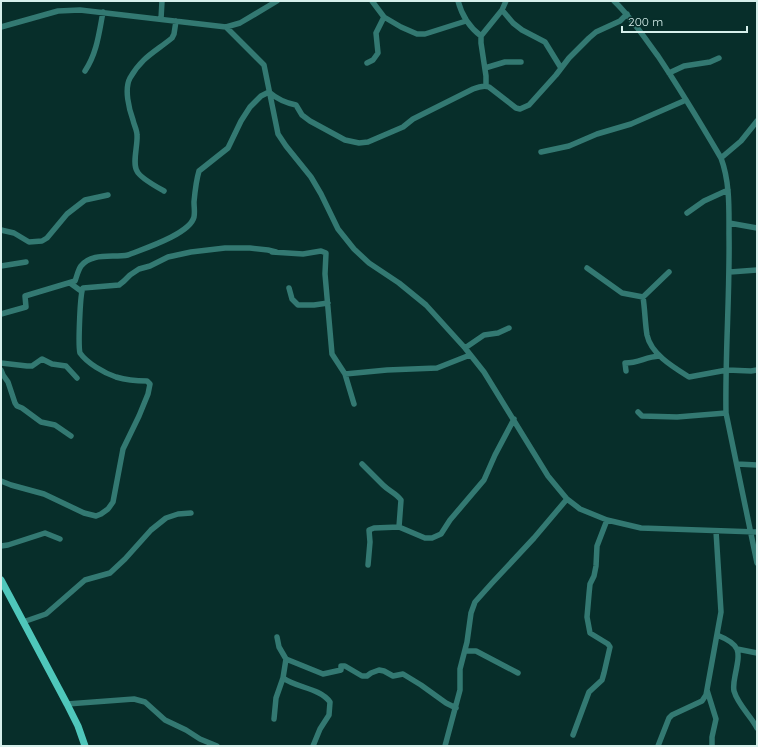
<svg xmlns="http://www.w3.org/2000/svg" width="758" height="747" font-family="Quicksand,sans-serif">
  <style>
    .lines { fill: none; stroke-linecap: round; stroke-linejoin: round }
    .minor { stroke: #337972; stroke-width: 5.5 }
    .major { stroke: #4fc7bb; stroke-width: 7 }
  </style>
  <rect width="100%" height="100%" fill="#072e2a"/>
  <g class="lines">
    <!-- minor -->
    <path class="minor" d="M372,1L384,17L401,27L417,34H425L466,21
      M458,1C462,16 469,27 481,36
      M614,1C631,17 644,37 658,56C680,89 701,124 721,158C730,182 729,209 729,234C730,293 725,353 726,413L757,563
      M502,10L513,23L522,30L545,42L561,68
      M161,19L162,1
      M1,27L58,11L80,10L226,27L240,23L277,1
      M226,27L264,65L278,134L286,146L311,177L321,194L338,229L354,249L369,263L399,283L426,305L465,348L484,372L548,476L567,499L580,509L607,520L641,528L757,532
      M367,63L373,60L378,53L376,33L384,17
      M485,68L505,62H521
      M85,71C97,53 99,33 103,12
      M669,73L684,66L710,62L719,58
      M486,86V76L481,43V36L502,10L506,1
      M541,152L569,146L597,134L631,124L686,100
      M721,158L741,141L757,121
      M164,191C157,187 140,178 137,171C132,163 138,145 137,135C137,130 134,125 133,120C129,109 124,89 130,78C142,57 155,52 172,38L174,34L176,21
      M687,213L704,201L728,190
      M729,223L757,228
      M1,230L14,233L29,242L42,241L47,238L67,214L85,200L108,195
      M272,252L303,254L321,251L326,253L325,274L332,354L345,374L354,404
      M1,266L26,262
      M587,268L622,293L643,297
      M669,272L643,297C645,310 645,323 647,335C651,354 673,367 689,377L727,370L751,371L757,370
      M730,272L757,270
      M70,283L81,291
      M289,288L292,299L298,305H314L328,303
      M1,314L26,307L25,296L75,281C77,276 78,270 81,266C92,252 113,258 128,255C143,249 190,234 194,217C195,212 194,207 194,202C195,191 196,181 199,171L228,148L241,121L250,107L261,96L269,92C277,99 286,103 296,105L302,115L310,121L345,140L359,143L368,142L403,127L413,119L473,89C478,87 484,85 489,87L516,108L520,109L529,105L556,75L569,58L589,38L596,32L620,21L627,14
      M465,348L484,335L498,333L509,328
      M1,363L27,366H32L42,359L52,364L66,366L77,378
      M1,370L3,375L8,382L15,403L17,406L22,408L41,422L55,425L71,436
      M626,371L625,363C639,363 645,357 659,356
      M345,374L387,370L437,368L470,355
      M638,412L642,416L677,417L726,413
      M362,464C369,471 376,478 383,485C389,491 396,493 401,500L399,527
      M737,464L757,465
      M1,481L11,485L44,494L84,513L96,516L101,514L108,509L113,502L123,449L139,416L148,394L150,384L147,381C137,381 126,380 116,377C104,373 87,363 80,353C78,346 80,293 83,288L119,285L124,281L130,275L139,269L150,266L168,257L191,252L225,248H250L268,250L276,252
      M1,546L8,545L45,533L60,539
      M368,565L370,542L369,530L374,528L399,527L425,538H432L441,534L450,520L484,480L495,455L514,419
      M23,622L46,614L85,580L110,573L125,559L151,530L166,518L178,514L191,513
      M717,635C742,645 740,651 735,676C734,681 733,686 734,691C738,705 751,716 757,728
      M277,637L279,647L286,659L323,674L341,670V666H345L362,676H367L371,673L379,670L384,671L393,676L403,674L421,685L446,703L456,708
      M737,649L757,653
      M465,651H476L518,673
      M283,678C297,688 320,688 330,702L329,715L320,729L313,746
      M707,690L716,719L712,737V746
      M67,704L134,699L145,702L165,720L186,730L200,739L217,746
      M274,719L276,698L283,678L286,659
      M573,735L589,692L602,680L604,673L610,647L608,644L590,633L587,617L589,594L590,584L594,576L596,566L597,546L607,520
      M445,746L460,690V669L467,642L471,613L475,602L492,583L534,538L567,499
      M658,746L669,718L672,715L702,701L706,695L721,612L716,531"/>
    <!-- major -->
    <path class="major" d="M1,580L67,704L78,726L85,746"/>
  </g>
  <!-- border -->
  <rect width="758" height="747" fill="none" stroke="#d6efeb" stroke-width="4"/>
  <!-- scale -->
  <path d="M622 26v6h125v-6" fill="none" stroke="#d6efeb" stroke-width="2"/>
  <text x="628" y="26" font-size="12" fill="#d6efeb" stroke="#072e2a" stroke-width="3" paint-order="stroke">200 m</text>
</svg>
